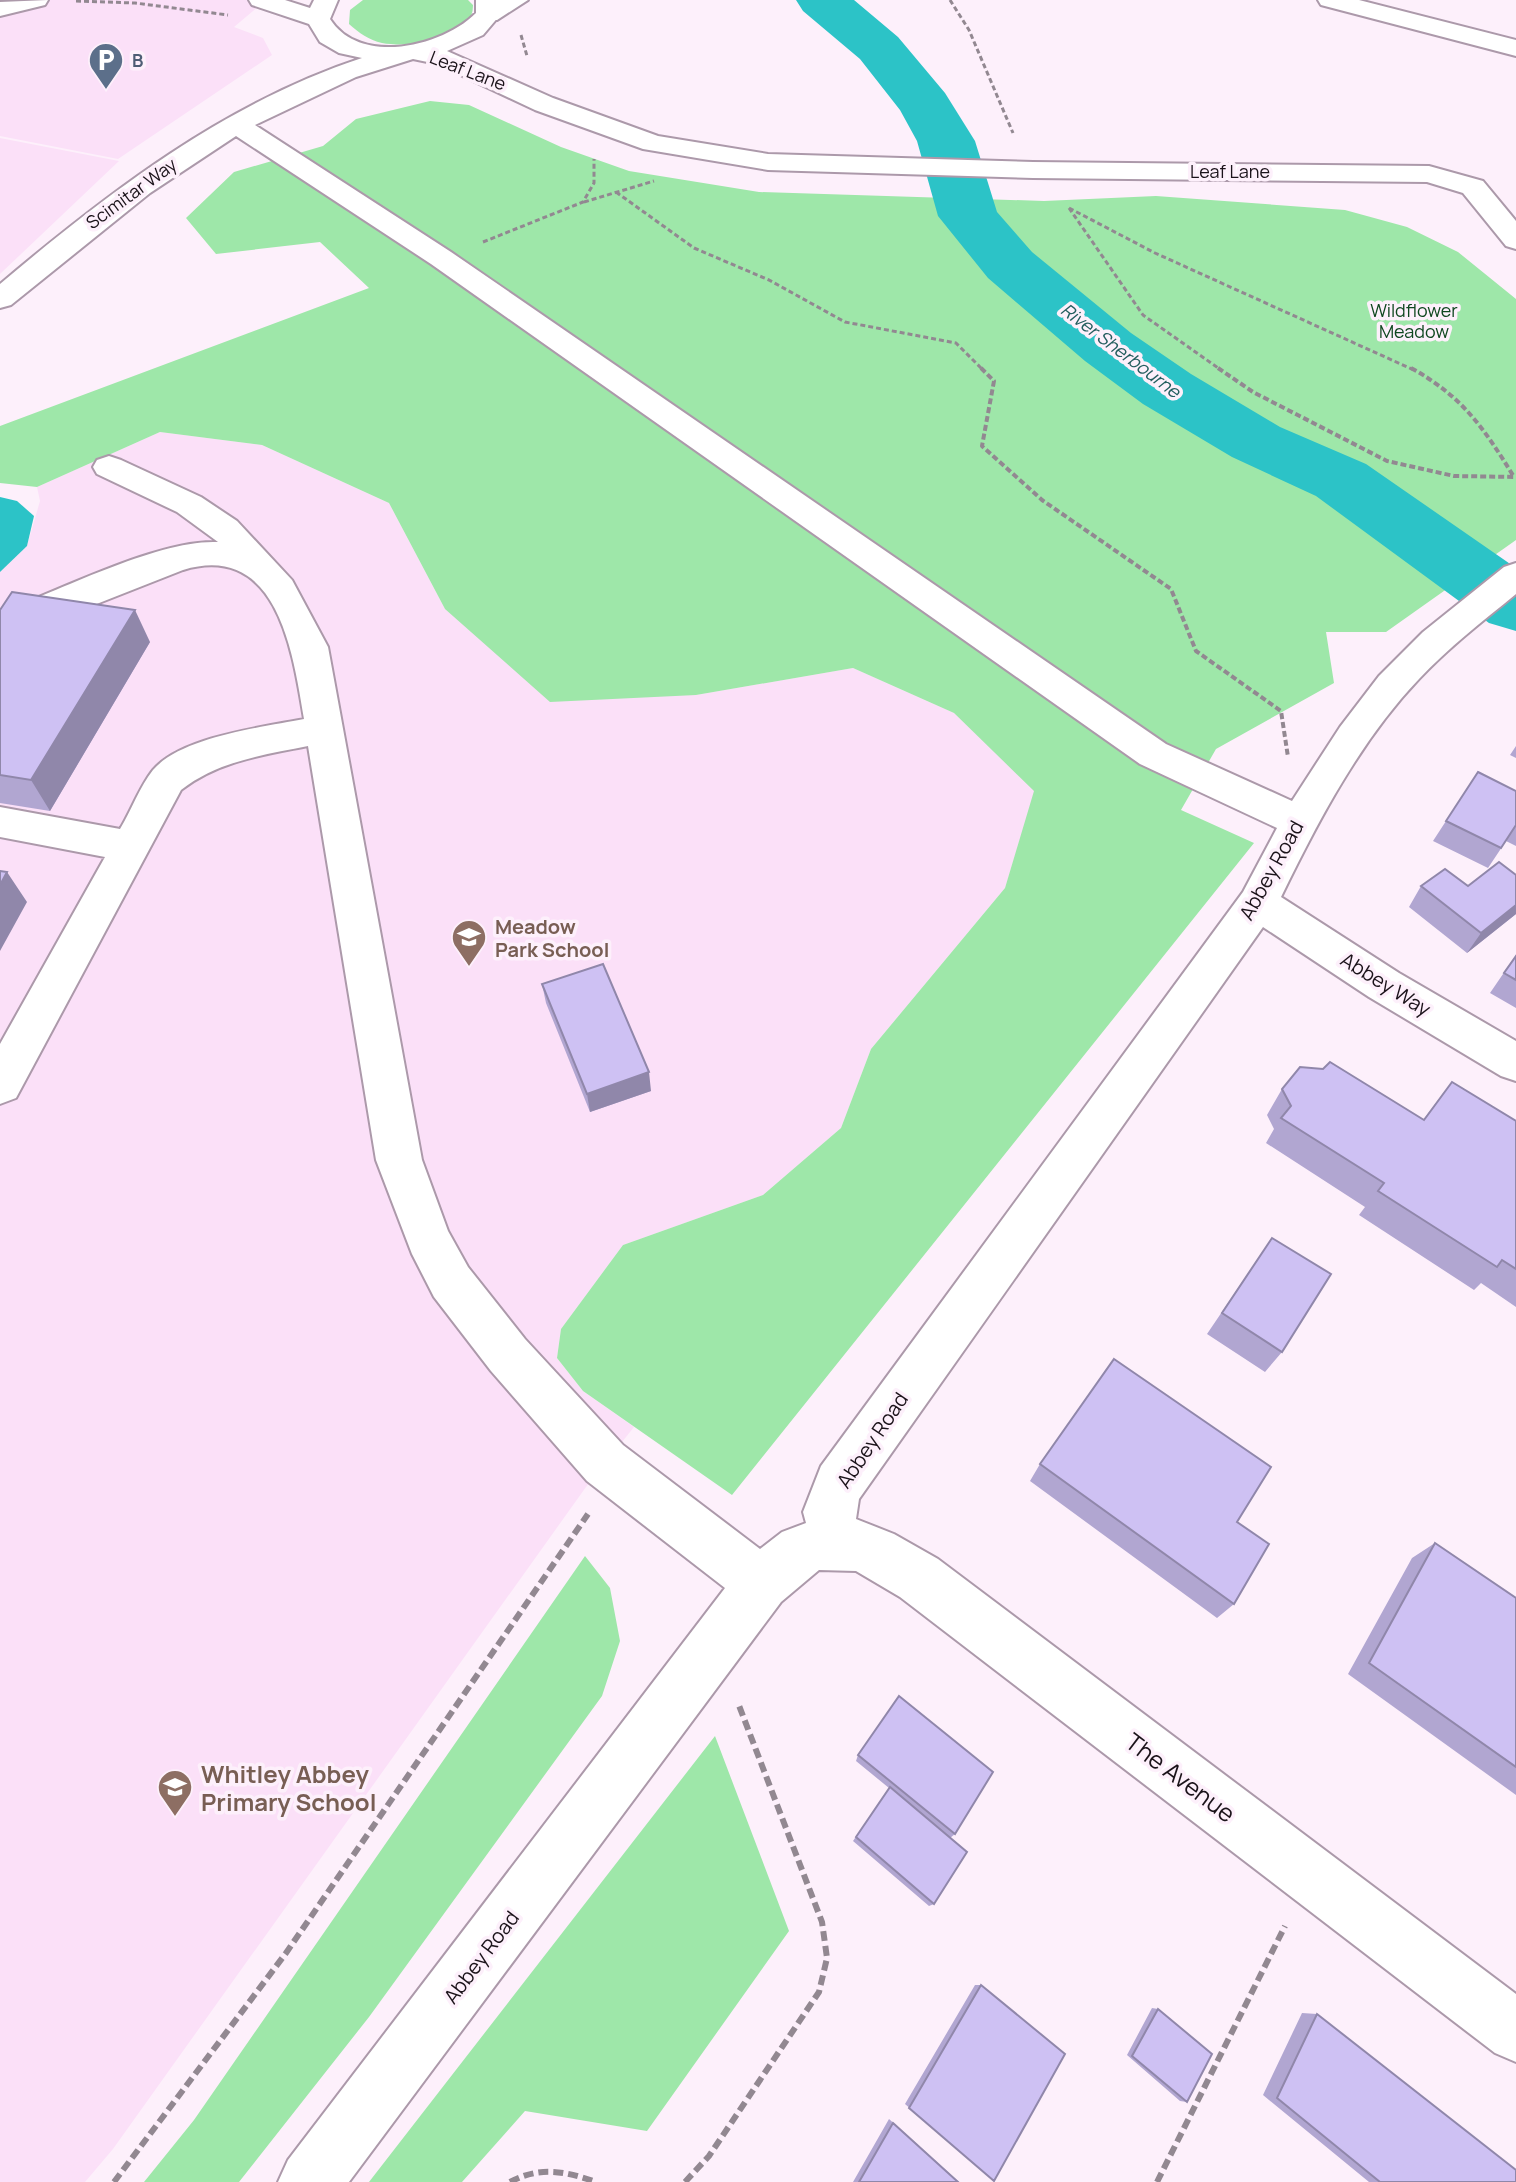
<svg xmlns="http://www.w3.org/2000/svg" width="1516" height="2182" font-family="Manrope,sans-serif">
  <style>
    .built { fill: #fbe0f8 }
    .green { fill: #9ee7a9 }
    .water { fill: #2cc3c7 }
    .lines { fill: none; stroke-linecap: round; stroke-linejoin: round }
    .river { fill: #2cc3c7; fill-rule: evenodd }
    .minor-casing { stroke: #ac99aa; stroke-width: 4 }
    .highway-casing { stroke: #ac99aa; stroke-width: 4 }
    .path-far2 { stroke: #928891; stroke-width: 3; stroke-dasharray: 5 3; stroke-linecap: butt }
    .path-far1 { stroke: #928891; stroke-width: 4; stroke-dasharray: 6 3; stroke-linecap: butt }
    .path { stroke: #928891; stroke-width: 6; stroke-dasharray: 10 5; stroke-linecap: butt }
    .minor { fill: #fff; fill-rule: evenodd }
    .highway { fill: #fff; fill-rule: evenodd }
    .wall { fill: #b1a6d1 }
    .shaded-wall { fill: #9087aa }
    .building { fill: #cec1f3; stroke: #9087aa; stroke-width: 2 }
    .labels { text-anchor: middle; dominant-baseline: central; stroke-width: 7; stroke-linejoin: round; paint-order: stroke }
    .far-service-label { font-size: 18px; font-weight: bold; fill: #4e5e75; stroke: #fdf0fb; text-anchor: start }
    .far-street-label { font-size: 18px; fill: #1b131a; stroke: #fdf0fb }
    .far-park-label { font-size: 18px; fill: #0f471f; stroke: #fdf0fb }
    .far-water-label { font-size: 18px; font-style: italic; fill: #245e5f; stroke: #fdf0fb }
    .street-label { font-size: 20px; fill: #1b131a; stroke: #fdf0fb }
    .education-label { font-size: 20px; font-weight: bold; fill: #785e54; stroke: #fdf0fb; text-anchor: start }
    .near-education-label { font-size: 24px; font-weight: bold; fill: #785e54; stroke: #fdf0fb; text-anchor: start }
    .near-street-label { font-size: 24px; fill: #1b131a; stroke: #fdf0fb }
  </style>
  <rect width="100%" height="100%" fill="#fdf0fb"/>
  <!-- built -->
  <path class="built" d="M0,0H266L234,27L263,38L272,55L118,159L0,136Z
    M0,138L119,161L0,274Z
    M160,432L262,445L389,503L445,609L696,695L853,668L954,713L1035,791L1005,888L871,1049L841,1128L763,1195L623,1245L561,1329L557,1358L583,1391L634,1427L586,1487L113,2149L85,2182H0V572L27,546L40,501L37,487Z"/>
  <!-- green -->
  <path class="green" d="M363,0H468L473,5C474,42 409,48 382,43C369,40 359,33 349,24L350,10Z
    M430,101L469,105L561,147L629,171L759,192L1044,201L1156,196L1345,210L1407,227L1458,252L1516,299V540L1386,632H1326L1334,683L1216,749L1181,810L1254,843L732,1495L583,1391L557,1358L561,1329L623,1245L763,1195L841,1128L871,1049L1005,888L1034,791L954,713L853,668L696,695L550,702L445,609L389,503L262,445L160,432L37,487L0,483V426L369,288L320,242L216,254L186,218L234,172L323,146L356,119Z
    M585,1556L610,1588L620,1641L602,1696L369,2017L239,2182H144L194,2120Z
    M715,1736L789,1931L647,2131L525,2111L462,2182H369Z"/>
  <!-- water -->
  <path class="water" d="M0,497L17,501L34,516L27,546L0,572Z"/>
  <g class="lines">
    <!-- river -->
    <path class="river" d="M796,0H854L898,37L945,93L975,141L997,212L1032,252L1131,333L1191,374L1280,427L1366,464L1516,568V631L1489,623L1316,496L1232,457L1143,404L1085,361L988,278L938,216L917,141L900,110L860,59L803,11Z"/>
    <!-- minor casing -->
    <g class="minor-casing">
      <path id="minor" d="M48,0L45,5L0,16V2Z
        M249,0H285L310,8L314,0H338L330,19C360,66 442,47 476,13V0H500V15L483,35L447,51L553,98L658,136L768,154L1033,162L1429,166L1483,181L1516,221V249L1506,246L1463,193L1427,182L1033,178L768,170L643,149L535,110L437,64L413,59L356,77L255,125L451,252L1166,744L1292,801L1340,727L1379,676L1423,632L1504,567L1516,563V594C1483,621 1448,648 1419,679C1360,741 1318,821 1281,897L1399,973L1516,1041V1081L1501,1076L1369,997L1263,927L859,1499L856,1519L894,1534L938,1559L1516,1994V2062L1495,2053L900,1597L856,1571L819,1570L781,1602L349,2182H278L288,2160L725,1588L587,1481L491,1371L434,1297L412,1254L376,1160L308,746C263,755 218,761 181,790L16,1098L0,1104V1044L105,857L0,837V807L120,829C131,811 140,786 153,770C181,737 263,727 304,719C293,653 278,541 183,570L0,642L1,612C59,591 159,539 218,542L177,512L97,474L93,467L97,460L109,456L121,460L201,497L237,521L292,580L328,647L422,1160L448,1231L468,1267L525,1339L623,1445L760,1549L782,1532L806,1523L803,1512L821,1466L1243,892L1277,828L1140,764L431,264L236,136L150,193L11,305L0,308V284C109,192 225,103 362,58L339,53L320,42L309,24L252,5Z"/>
    </g>
    <!-- highway casing -->
    <g class="highway-casing">
      <path id="highway" d="M498,0H528L497,20H479L476,15Z
        M1318,0H1359L1516,40V56L1321,5Z"/>
    </g>
    <!-- path-far2 -->
    <path class="path-far2" d="M950,0L969,30L1013,133
      M76,1L135,3L228,15
      M521,35L527,56
      M616,192L694,248L769,280L845,322L956,343L983,370
      M584,202L654,181
      M1069,208L1155,253L1414,370
      M1069,208L1143,315L1221,370
      M483,242L583,202L594,183V159"/>
    <!-- path-far1 -->
    <path class="path-far1" d="M981,368L994,381L982,446L1042,500L1171,589L1196,651L1281,711L1288,757
      M1218,368L1253,392L1387,461L1454,476L1516,477
      M1411,368C1462,396 1484,428 1514,477"/>
    <!-- path -->
    <path class="path" d="M114,2182L286,1953L588,1514
      M510,2182C540,2166 565,2171 596,2182
      M685,2182L709,2156L819,1992L827,1958L822,1922L738,1703
      M1157,2182L1285,1926"/>
    <!-- minor -->
    <use href="#minor" class="minor"/>
    <!-- highway -->
    <use href="#highway" class="highway"/>
  </g>
  <!-- wall -->
  <path class="wall" d="M0,610L150,642L50,811L0,803Z
    M1516,746V758L1510,755Z
    M1516,791V846L1506,841L1488,868L1433,841L1446,821Z
    M1421,886H1468L1516,914L1467,953L1409,907Z
    M1516,955V1008L1490,993Z
    M542,984L651,1091L590,1112L546,1003Z
    M1452,1082L1516,1121V1307L1481,1283L1474,1290L1359,1215L1365,1207L1266,1143L1274,1129L1267,1115L1282,1089L1423,1120Z
    M1272,1238L1282,1352L1265,1372L1207,1334Z
    M1040,1464L1237,1522L1234,1604L1217,1618L1030,1481Z
    M1435,1543L1516,1598V1795L1348,1674L1412,1558Z
    M858,1755L955,1834L950,1838L934,1904L929,1906L853,1841L889,1788L856,1761Z
    M975,1985H981L994,2181L905,2104Z
    M1152,2008L1158,2009L1187,2102L1180,2101L1127,2055Z
    M1302,2013L1317,2014L1516,2182H1369L1263,2095Z
    M889,2119L959,2182H853Z"/>
  <!-- shaded-wall -->
  <path class="shaded-wall" d="M135,610L150,642L50,811L31,780Z
    M7,872L27,902L0,951V885Z
    M1516,905V914L1467,953L1481,933Z
    M649,1072L651,1091L590,1112L587,1094Z"/>
  <!-- building -->
  <path class="building" d="M12,592L135,610L31,780L0,775V610Z
    M1478,772L1516,791V825L1501,848L1446,821Z
    M1499,862L1516,875V905L1481,933L1421,886L1445,869L1468,886Z
    M0,871L7,872L0,885Z
    M1516,956V980L1504,973Z
    M603,964L649,1072L587,1094L542,984Z
    M1330,1062L1424,1120L1452,1082L1516,1121V1269L1502,1260L1497,1267L1378,1191L1384,1183L1281,1118L1291,1106L1282,1089L1300,1067L1323,1069Z
    M1272,1238L1331,1274L1282,1352L1222,1313Z
    M1114,1359L1271,1467L1237,1522L1269,1544L1234,1604L1040,1464Z
    M1435,1543L1516,1598V1767L1369,1663Z
    M899,1696L993,1772L955,1834L858,1755Z
    M890,1787L967,1852L934,1904L856,1837Z
    M981,1985L1065,2054L994,2181L909,2108Z
    M1158,2009L1212,2054L1187,2102L1132,2056Z
    M1317,2014L1516,2170V2182H1380L1277,2098Z
    M893,2123L958,2182H859Z"/>
  <!-- icons -->
  <defs>
    <g id="parking-pin" transform="scale(1.8)"><path d="M0 17L-7.5 6A9.5 9.5 0 1 1 7.5 6Z" fill="#5c6f8a" stroke="#fdf0fb"/><path d="M-3.5-5.5H1a3.5 3.5 0 0 1 0 7H-1V5.5H-3.5ZM-1-3.4V-.6H.8a1.4 1.4 0 0 0 0-2.8Z" fill="#fff"/></g>
    <g id="school-pin" transform="scale(1.8)"><path d="M0 17L-7.5 6A9.5 9.5 0 1 1 7.5 6Z" fill="#8d6e63" stroke="#fdf0fb"/><path d="M0-5L7-2L0 1L-7-2ZM-4 1L0 2.5L4 1V4Q0 6-4 4Z" fill="#fff"/></g>
  </defs>
  <g fill-rule="evenodd">
    <use href="#parking-pin" x="106" y="60"/>
    <use href="#school-pin" x="469" y="937"/>
    <use href="#school-pin" x="175" y="1787"/>
  </g>
  <g class="labels">
    <!-- far-service labels -->
    <g class="far-service-label">
      <text x="132" y="60">B</text>
    </g>
    <!-- far-street labels -->
    <g class="far-street-label">
      <text transform="translate(468 70) rotate(21)">Leaf Lane</text>
      <text x="1230" y="171">Leaf Lane</text>
      <text transform="translate(131 193) rotate(-36)">Scimitar Way</text>
    </g>
    <!-- far-park labels -->
    <g class="far-park-label">
      <text x="1414" y="310">Wildflower<tspan x="1414" dy="21">Meadow</tspan></text>
    </g>
    <!-- far-water labels -->
    <g class="far-water-label">
      <text transform="translate(1121 350) rotate(37)">River Sherbourne</text>
    </g>
    <!-- street labels -->
    <g class="street-label">
      <text transform="translate(1271 870) rotate(-61)">Abbey Road</text>
      <text transform="translate(1386 984) rotate(32)">Abbey Way</text>
      <text transform="translate(872 1440) rotate(-56)">Abbey Road</text>
      <text transform="translate(481 1957) rotate(-53)">Abbey Road</text>
    </g>
    <!-- education labels -->
    <g class="education-label">
      <text x="495" y="926">Meadow<tspan x="495" dy="23">Park School</tspan></text>
    </g>
    <!-- near-education labels -->
    <g class="near-education-label">
      <text x="201" y="1773">Whitley Abbey<tspan x="201" dy="28">Primary School</tspan></text>
    </g>
    <!-- near-street labels -->
    <g class="near-street-label">
      <text transform="translate(1181 1777) rotate(37)">The Avenue</text>
    </g>
  </g>
</svg>
